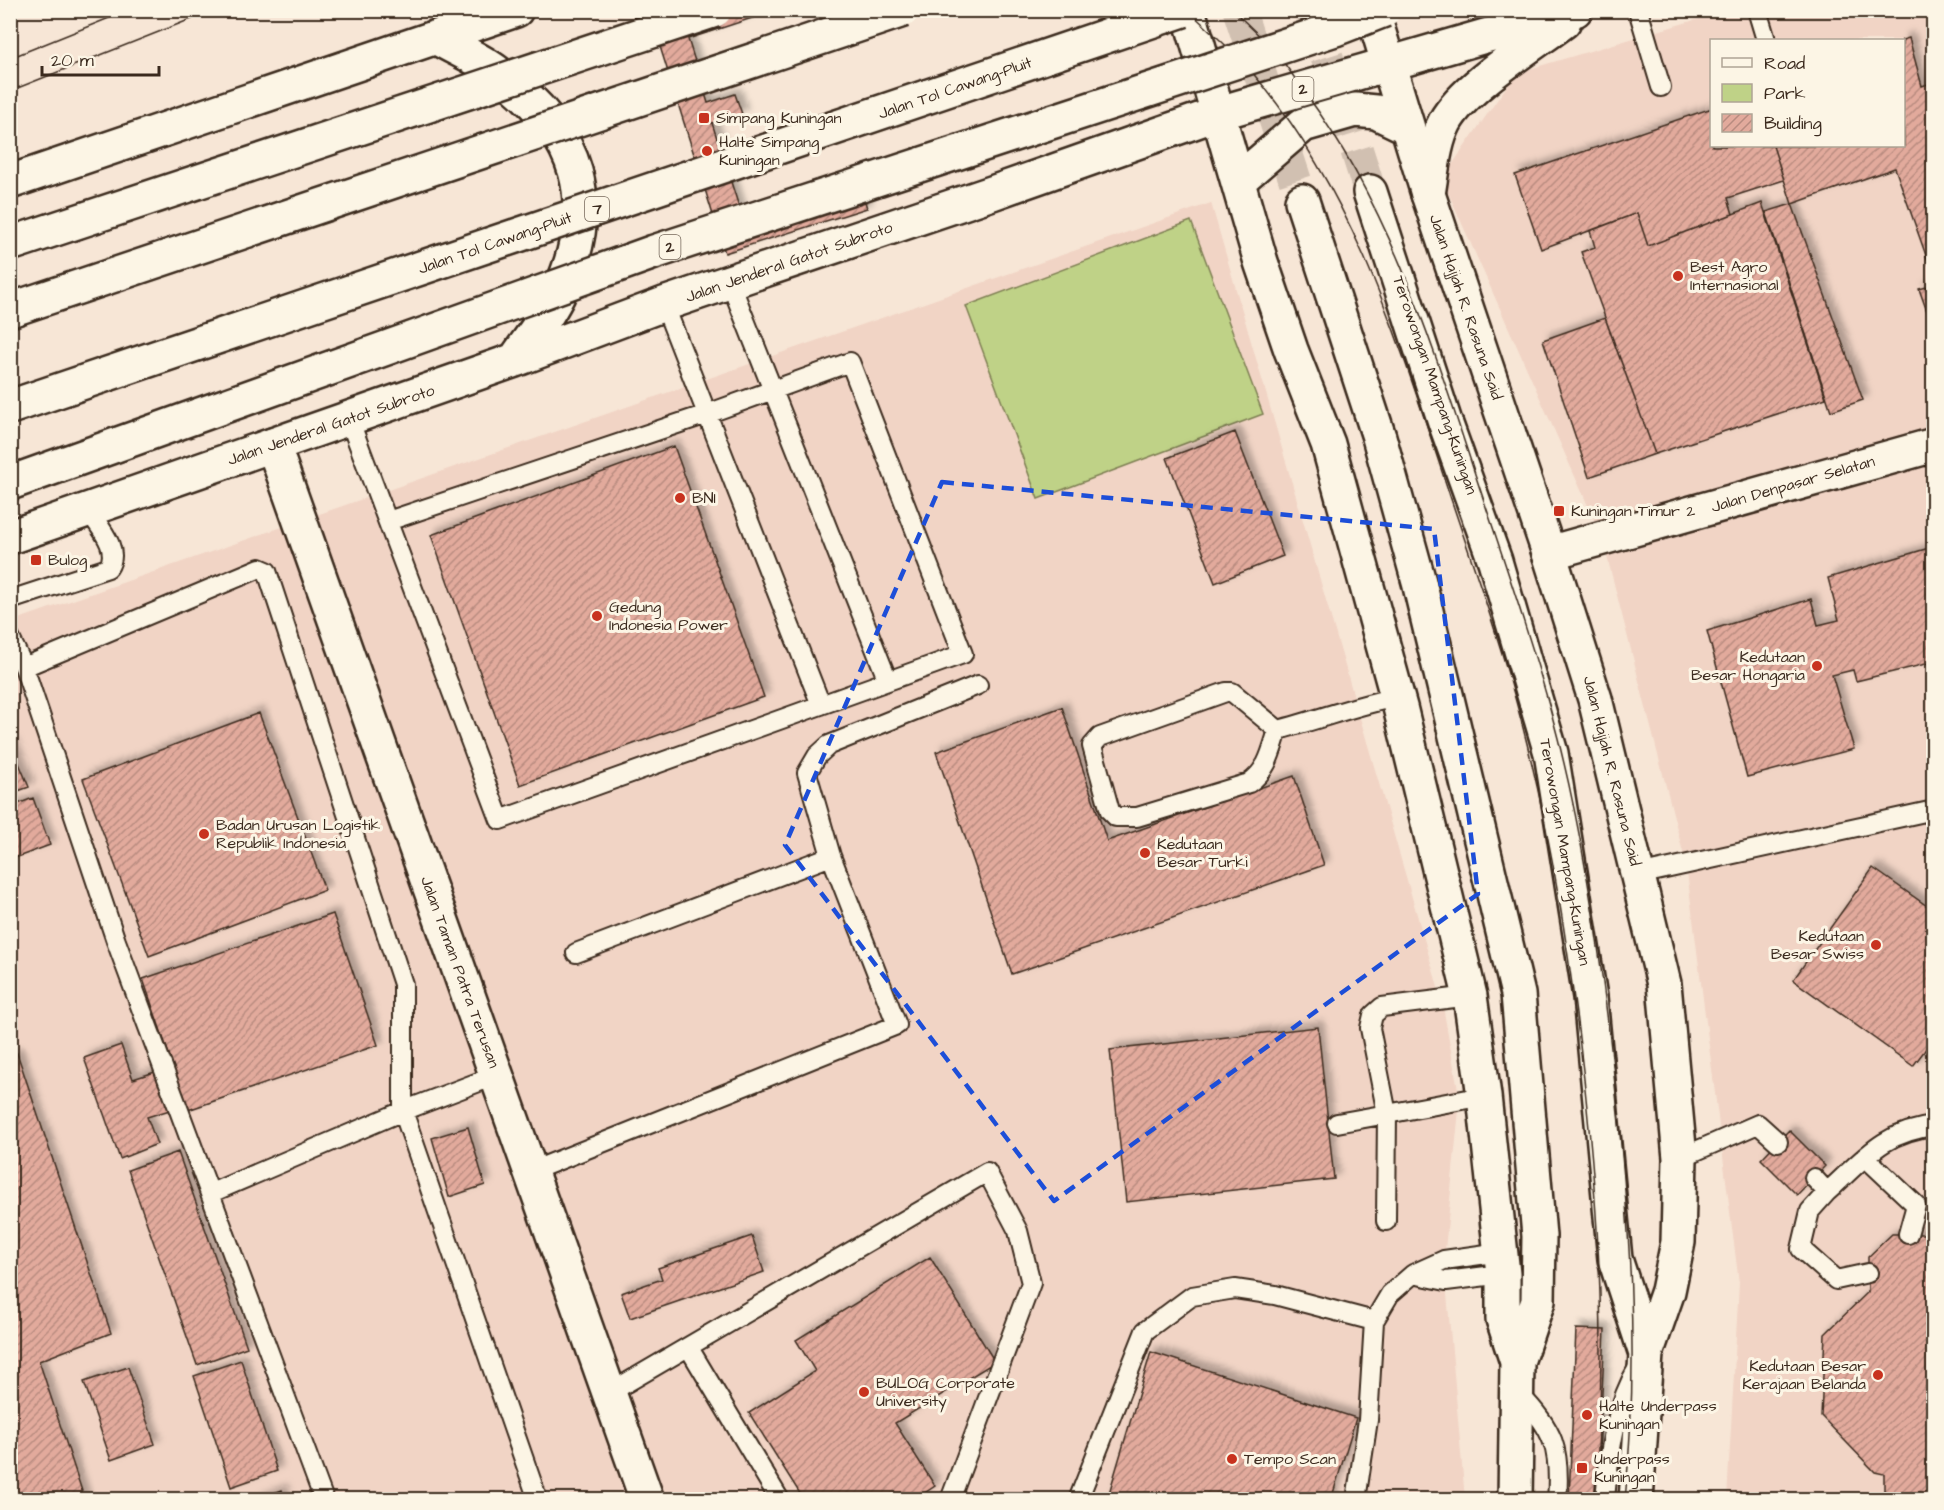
<svg xmlns="http://www.w3.org/2000/svg" width="1944" height="1510" font-family="'Architects Daughter',sans-serif">
  <style>
    .built { fill: #f1d4c5; fill-rule: evenodd }
    .green { fill: #bfd287; stroke: #7d7e52; stroke-width: 1.5 }
    .building { fill: url(#building-hatch); stroke: #3b2a1e; stroke-width: 1.5; filter: url(#shadow) }
    .lines { fill: none; stroke-linecap: round; stroke-linejoin: round }
    .primary-tunnel { stroke: #d1c0b1; stroke-width: 33; stroke-dasharray: 33 16; stroke-linecap: butt }
    .service-casing { stroke: #3b2a1e; stroke-width: 22 }
    .minor-casing { stroke: #3b2a1e; stroke-width: 38 }
    .tertiary-casing { stroke: #3b2a1e; stroke-width: 38 }
    .primary-casing { stroke: #3b2a1e; stroke-width: 38 }
    .trunk-casing { stroke: #3b2a1e; stroke-width: 38 }
    .service { stroke: #fcf5e5; stroke-width: 18 }
    .minor { stroke: #fcf5e5; stroke-width: 33 }
    .tertiary { stroke: #fcf5e5; stroke-width: 33 }
    .primary { stroke: #fcf5e5; stroke-width: 33 }
    .trunk { stroke: #fcf5e5; stroke-width: 33 }
    .tram { stroke: #3b2a1e; stroke-width: 1.5 }
    .trunk-bridge-casing { stroke: #3b2a1e; stroke-width: 38; stroke-linecap: butt }
    .motorway-bridge-casing { stroke: #3b2a1e; stroke-width: 38; stroke-linecap: butt }
    .trunk-bridge { stroke: #fcf5e5; stroke-width: 33 }
    .motorway-bridge { stroke: #fcf5e5; stroke-width: 33 }
    .marked { fill: none; stroke: #1d4ed8; stroke-width: 4.5; stroke-dasharray: 12 8; stroke-linejoin: round }
    .poi-dot { fill: #c8321e; stroke: #fcf5e5; stroke-width: 2 }
    .labels { text-anchor: middle; dominant-baseline: central; stroke-width: 6; stroke-linejoin: round; paint-order: stroke }
    .shield { fill: #fcf5e5; stroke: #75675a; stroke-width: 1.5 }
    .shield-label { font-size: 15px; font-weight: bold; fill: #3b2a1e }
    .street-label { font-size: 16px; fill: #3b2a1e; stroke: #fcf5e5 }
    .poi-label { font-size: 16px; fill: #3b2a1e; stroke: #fcf5e5; text-anchor: start }
  </style>
  <defs>
    <pattern id="building-hatch" width="6" height="6" patternUnits="userSpaceOnUse" patternTransform="scale(1.5)"><rect width="6" height="6" fill="#e2aa9c"/><path d="M-1 1l2-2M0 6l6-6M5 7l2-2" fill="none" stroke="#b88b7f"/></pattern>
    <filter id="shadow"><feDropShadow dx="5.5" dy="-5.5" stdDeviation="3" flood-color="#0004"/></filter>
  </defs>
  <rect width="100%" height="100%" fill="#f7e6d6"/>
  <filter id="ink" filterUnits="userSpaceOnUse"><feTurbulence type="fractalNoise" baseFrequency=".0167" numOctaves="2"/><feDisplacementMap in="SourceGraphic" scale="12" xChannelSelector="R" yChannelSelector="G"/><feConvolveMatrix kernelMatrix="1 2 1 2 8 2 1 2 1" color-interpolation-filters="sRGB"/></filter>
  <g filter="url(#ink)">
    <!-- built -->
    <path class="built" d="M1725,11H1933V1499H1727L1739,1283L1686,864L1602,537L1442,179L1516,73ZM1712,40H1904V146H1712Z
      M1211,203L1442,1001L1460,1100L1444,1260L1465,1499H11L10,622Z"/>
    <!-- green -->
    <path class="green" d="M1191,221L1263,414L1038,499L966,306Z"/>
    <!-- building -->
    <path class="building" d="M672,10H777L688,39L708,103L735,94L742,114L712,123L742,216L858,179L867,208L725,253L651,18Z
      M1909,38L1922,86L1934,82V278L1895,168L1792,204L1773,146H1904L1902,40Z
      M1712,108V146H1773L1784,180L1728,198L1733,214L1648,246L1637,213L1541,249L1515,175Z
      M1762,203L1826,398L1655,454L1581,252L1595,247L1590,231L1637,213L1648,246Z
      M1792,204L1863,400L1831,411L1766,212Z
      M1934,285V331L1919,289Z
      M1605,318L1655,454L1589,477L1543,340Z
      M1235,432L1283,556L1215,583L1167,458Z
      M674,446L764,697L520,785L431,535Z
      M1929,548L1934,563V662L1856,681L1853,670L1832,675L1854,749L1747,777L1707,631L1811,599L1818,625L1839,620L1828,578Z
      M1062,707L1107,841L1294,776L1324,865L1012,974L936,752Z
      M259,713L325,890L149,956L83,779Z
      M10,742L29,787L10,794Z
      M33,798L50,845L15,858L10,845V807Z
      M1873,868L1934,911V1038L1913,1066L1793,980Z
      M333,914L378,1045L188,1110L143,979Z
      M1318,1027L1334,1179L1126,1202L1110,1050Z
      M121,1045L133,1079L161,1070L173,1109L147,1117L157,1144L120,1159L84,1058Z
      M17,1053L111,1333L39,1361L85,1500H10V1055Z
      M1934,1070V1110L1927,1071Z
      M468,1127L485,1185L449,1197L432,1138Z
      M1789,1130L1825,1166L1797,1195L1761,1159Z
      M178,1152L247,1347L197,1365L128,1170Z
      M1934,1230V1500H1884V1474L1875,1472L1821,1416L1825,1334L1868,1292V1257L1892,1234H1930Z
      M752,1236L764,1272L630,1318L621,1293L662,1279L658,1268Z
      M930,1257L995,1362L895,1423L935,1486L914,1500H804L749,1413L815,1371L796,1340Z
      M1576,1329L1605,1330L1597,1500H1569Z
      M1151,1352L1356,1418L1331,1500H1107Z
      M241,1360L277,1471L231,1487L194,1376Z
      M128,1367L155,1444L111,1460L84,1382Z
      M282,1490L285,1500H255Z"/>
    <g class="lines">
      <!-- primary-tunnel -->
      <path class="primary-tunnel" d="M1239,10L1302,201
        M1312,10L1370,192"/>
      <!-- service casing -->
      <g class="service-casing">
        <path id="service" d="M1638,10L1661,87
          M1757,10L1766,40
          M730,282L888,681
          M664,304L821,705
          M349,419L500,820L963,654L850,362L707,414L388,521
          M10,600L108,568C121,549 99,527 88,510
          M10,638L24,667L116,941L324,1500
          M24,667L260,568L267,571L403,984V1111L538,1500
          M1226,692H1232L1278,730C1271,752 1268,770 1249,783L1137,817H1116L1110,811L1092,746L1100,737Z
          M1278,730C1318,720 1356,705 1397,697
          M1638,875L1934,810
          M576,953L831,856
          M1470,996L1382,1007L1373,1015L1370,1028L1387,1114L1484,1096
          M1337,1123L1387,1114L1386,1221
          M1865,1157L1916,1205L1908,1234
          M1680,1158L1758,1124L1778,1142
          M532,1171L897,1025L831,856L807,773L817,756L829,745L978,685
          M1814,1178L1827,1192C1864,1159 1882,1132 1934,1126
          M1827,1192L1810,1211L1801,1249L1836,1280L1868,1273
          M211,1193L403,1111L497,1075
          M1413,1274L1444,1260L1501,1252
          M689,1348L780,1500
          M609,1393L987,1172L1018,1231L1031,1283L950,1500
          M1518,1393C1554,1429 1561,1449 1557,1500
          M1078,1500L1145,1331L1192,1296L1235,1289L1275,1295L1374,1321
          M1356,1500L1368,1420L1374,1321L1390,1294L1413,1274L1446,1281L1503,1274
          M1605,1500C1609,1452 1615,1405 1640,1364"/>
      </g>
      <!-- minor casing -->
      <g class="minor-casing">
        <path id="minor" d="M1549,553L1934,445"/>
      </g>
      <!-- tertiary casing -->
      <g class="tertiary-casing">
        <path id="tertiary" d="M273,445L647,1500"/>
      </g>
      <!-- primary casing -->
      <g class="primary-casing">
        <path id="primary" d="M1188,10L1261,262L1291,350L1328,444L1400,707L1470,996L1484,1096L1503,1274V1319L1517,1362L1515,1500
          M1372,10L1428,194L1549,553L1595,699L1664,984L1680,1158L1678,1242L1668,1291L1646,1354L1636,1500
          M1238,181L1303,125L1355,110L1376,112L1407,127
          M1370,192L1445,422L1495,561L1551,753L1590,997L1615,1259L1646,1354
          M1302,201L1379,437L1419,582L1518,994L1539,1236L1538,1301L1517,1362"/>
      </g>
      <!-- trunk casing -->
      <g class="trunk-casing">
        <path id="trunk" d="M439,39C458,50 480,59 498,73C580,133 602,202 558,295C547,318 529,339 515,360
          M10,182L516,10
          M1428,194C1432,171 1434,143 1445,122C1464,87 1531,46 1564,21
          M10,537L515,360L664,304L992,193L1219,113L1575,10"/>
      </g>
      <!-- service -->
      <use href="#service" class="service"/>
      <!-- minor -->
      <use href="#minor" class="minor"/>
      <!-- tertiary -->
      <use href="#tertiary" class="tertiary"/>
      <!-- primary -->
      <use href="#primary" class="primary"/>
      <!-- trunk -->
      <use href="#trunk" class="trunk"/>
      <!-- tram -->
      <path class="tram" d="M1188,10C1209,30 1232,50 1251,71C1355,192 1400,345 1449,493C1474,568 1501,643 1521,720C1552,838 1570,958 1584,1079C1599,1219 1608,1359 1594,1500
        M1233,10C1246,23 1260,36 1273,49C1285,63 1295,79 1306,94C1390,208 1431,341 1475,474C1501,552 1528,629 1550,708C1582,824 1600,946 1613,1066C1629,1210 1640,1355 1625,1500
        M10,58L129,10
        M10,91L214,10"/>
      <!-- trunk-bridge casing -->
      <g class="trunk-bridge-casing">
        <path id="trunk-bridge" d="M10,244L715,10
          M10,483L654,252L1335,29L1384,10"/>
      </g>
      <!-- motorway-bridge casing -->
      <g class="motorway-bridge-casing">
        <path id="motorway-bridge" d="M10,310L903,10
          M10,407L1183,10"/>
      </g>
      <!-- trunk-bridge -->
      <use href="#trunk-bridge" class="trunk-bridge"/>
      <!-- motorway-bridge -->
      <use href="#motorway-bridge" class="motorway-bridge"/>
    </g>
  </g>
  <!-- marked area -->
  <path class="marked" d="M942,482L1434,529L1478,894L1054,1201L785,845Z"/>
  <!-- markers -->
  <g class="poi-dot">
    <rect x="698" y="112" width="12" height="12" rx="3"/>
    <circle cx="707" cy="151" r="6"/>
    <circle cx="1678" cy="276" r="6"/>
    <circle cx="680" cy="498" r="6"/>
    <rect x="1553" y="505" width="12" height="12" rx="3"/>
    <rect x="30" y="554" width="12" height="12" rx="3"/>
    <circle cx="597" cy="616" r="6"/>
    <circle cx="1817" cy="666" r="6"/>
    <circle cx="204" cy="834" r="6"/>
    <circle cx="1145" cy="853" r="6"/>
    <circle cx="1876" cy="945" r="6"/>
    <circle cx="1878" cy="1375" r="6"/>
    <circle cx="864" cy="1392" r="6"/>
    <circle cx="1587" cy="1415" r="6"/>
    <circle cx="1232" cy="1459" r="6"/>
    <rect x="1576" y="1462" width="12" height="12" rx="3"/>
  </g>
  <g class="labels">
    <!-- shield labels -->
    <g class="shield">
      <rect x="1292.5" y="77" width="21" height="24" rx="4.5"/>
      <rect x="585" y="197" width="24" height="24" rx="4.5"/>
      <rect x="659.5" y="235" width="21" height="24" rx="4.5"/>
    </g>
    <g class="shield-label">
      <text x="1303" y="89">2</text>
      <text x="597" y="209">7</text>
      <text x="670" y="247">2</text>
    </g>
    <!-- street labels -->
    <g class="street-label">
      <text transform="translate(955 88) rotate(-19)">Jalan Tol Cawang–Pluit</text>
      <text transform="translate(495 243) rotate(-19)">Jalan Tol Cawang–Pluit</text>
      <text transform="translate(789 262) rotate(-19)">Jalan Jenderal Gatot Subroto</text>
      <text transform="translate(1466 307) rotate(71)">Jalan Hajjah R. Rasuna Said</text>
      <text transform="translate(1435 385) rotate(71)">Terowongan Mampang-Kuningan</text>
      <text transform="translate(331 425) rotate(-19)">Jalan Jenderal Gatot Subroto</text>
      <text transform="translate(1793 484) rotate(-16)">Jalan Denpasar Selatan</text>
      <text transform="translate(1612 771) rotate(76)">Jalan Hajjah R. Rasuna Said</text>
      <text transform="translate(1565 852) rotate(80)">Terowongan Mampang-Kuningan</text>
      <text transform="translate(460 972) rotate(70)">Jalan Taman Patra Terusan</text>
    </g>
    <!-- poi labels -->
    <g class="poi-label">
      <text x="716" y="118">Simpang Kuningan</text>
      <text x="719" y="142">Halte Simpang<tspan x="719" dy="18">Kuningan</tspan></text>
      <text x="1690" y="267">Best Agro<tspan x="1690" dy="18">Internasional</tspan></text>
      <text x="692" y="498">BNI</text>
      <text x="1571" y="511">Kuningan Timur 2</text>
      <text x="48" y="560">Bulog</text>
      <text x="609" y="607">Gedung<tspan x="609" dy="18">Indonesia Power</tspan></text>
      <text x="1805" y="657" text-anchor="end">Kedutaan<tspan x="1805" dy="18">Besar Hongaria</tspan></text>
      <text x="216" y="825">Badan Urusan Logistik<tspan x="216" dy="18">Republik Indonesia</tspan></text>
      <text x="1157" y="844">Kedutaan<tspan x="1157" dy="18">Besar Turki</tspan></text>
      <text x="1864" y="936" text-anchor="end">Kedutaan<tspan x="1864" dy="18">Besar Swiss</tspan></text>
      <text x="1866" y="1366" text-anchor="end">Kedutaan Besar<tspan x="1866" dy="18">Kerajaan Belanda</tspan></text>
      <text x="876" y="1383">BULOG Corporate<tspan x="876" dy="18">University</tspan></text>
      <text x="1599" y="1406">Halte Underpass<tspan x="1599" dy="18">Kuningan</tspan></text>
      <text x="1244" y="1459">Tempo Scan</text>
      <text x="1594" y="1459">Underpass<tspan x="1594" dy="18">Kuningan</tspan></text>
    </g>
  </g>
  <!-- margin -->
  <rect width="1944" height="1510" fill="none" stroke="#fcf5e5" stroke-width="36"/>
  <rect x="18" y="18" width="1908" height="1474" fill="none" stroke="#3b2a1e" stroke-width="2" filter="url(#ink)"/>
  <!-- legend -->
  <rect x="1710" y="39" width="195" height="108" fill="#fcf5e5" stroke="#afa495" stroke-width="1.5"/>
  <rect x="1722" y="58" width="30" height="9" fill="#fcf5e5" stroke="#afa495" stroke-width="1.5"/>
  <text x="1764" y="69" font-size="18" fill="#3b2a1e">Road</text>
  <rect x="1722" y="84" width="30" height="18" fill="#bfd287" stroke="#afa495" stroke-width="1.5"/>
  <text x="1764" y="99" font-size="18" fill="#3b2a1e">Park</text>
  <rect x="1722" y="114" width="30" height="18" fill="url(#building-hatch)" stroke="#afa495" stroke-width="1.5"/>
  <text x="1764" y="129" font-size="18" fill="#3b2a1e">Building</text>
  <!-- scale -->
  <path d="M42 66v9h117v-9" fill="none" stroke="#3b2a1e" stroke-width="3"/>
  <text x="51" y="66" font-size="18" fill="#3b2a1e" stroke="#fcf5e5" stroke-width="4.5" paint-order="stroke">20 m</text>
</svg>
